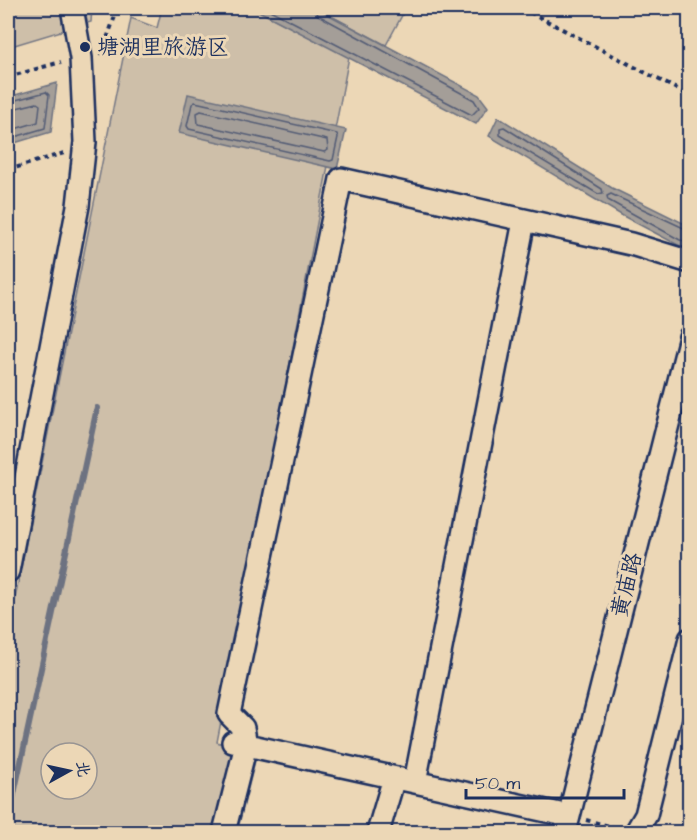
<svg xmlns="http://www.w3.org/2000/svg" width="697" height="840" font-family="'Architects Daughter','LXGW WenKai TC',sans-serif">
  <style>
    .green { fill: #cebfa9; stroke: #747784; stroke-width: 1.5; fill-rule: evenodd }
    .water { fill: #a49e98; stroke: #6d7281; stroke-width: 1.5 }
    .lines { fill: none; stroke-linecap: round; stroke-linejoin: round }
    .shore { stroke: #525b75; stroke-width: 1.5 }
    .stream { stroke: #6d7281; stroke-width: 6 }
    .minor-casing { stroke: #1b2f5e; stroke-width: 26 }
    .path { stroke: #1b2f5e; stroke-width: 4; stroke-dasharray: 4.5 4.5; stroke-linecap: butt }
    .minor { stroke: #ecd7b6; stroke-width: 21 }
    .poi-dot { fill: #1b2f5e; stroke: #ecd7b6; stroke-width: 2 }
    .labels { text-anchor: middle; dominant-baseline: central; stroke-width: 6; stroke-linejoin: round; paint-order: stroke }
    .poi-label { font-size: 22px; fill: #1b2f5e; stroke: #ecd7b6; text-anchor: start }
    .street-label { font-size: 22px; fill: #1b2f5e; stroke: #ecd7b6 }
  </style>
  <rect width="100%" height="100%" fill="#ecd7b6"/>
  <filter id="ink" filterUnits="userSpaceOnUse"><feTurbulence type="fractalNoise" baseFrequency=".0167" numOctaves="2"/><feDisplacementMap in="SourceGraphic" scale="12" xChannelSelector="R" yChannelSelector="G"/><feConvolveMatrix kernelMatrix="1 2 1 2 8 2 1 2 1" color-interpolation-filters="sRGB"/></filter>
  <g filter="url(#ink)">
    <!-- green -->
    <path class="green" d="M8,8H92L91,22L8,47Z
      M162,8H253L349,57L217,742L256,757L237,832H8V633L131,18L157,28ZM51,753H87V789H51Z
      M316,8H406L386,45Z"/>
    <!-- water -->
    <path class="water" d="M253,8H316L479,95L488,107L476,124Z
      M57,83L51,132L8,145V97Z
      M188,94L346,130L337,169L179,133Z
      M498,117L612,188L689,226V248L678,245L623,216L489,136Z"/>
    <g class="lines">
      <!-- shore -->
      <path class="shore" d="M266,8L472,115L479,108L474,100L318,15L315,8
        M8,102L46,92L49,95L45,128L8,139
        M195,102L337,134L338,137L333,160L330,161L189,129L187,126L192,104Z
        M8,110L37,103L40,105L38,122L8,131
        M201,111L327,140L328,150L324,152L198,124L197,113Z
        M504,127L602,189L603,193L598,194L500,135V128Z
        M690,231L611,194L607,196L608,200L680,240L690,242"/>
      <!-- stream -->
      <path class="stream" d="M8,822L97,408"/>
      <!-- minor casing -->
      <g class="minor-casing">
        <path id="minor" d="M8,571L78,206L85,142L81,58L72,8
          M233,742L569,816
          M415,782L524,221
          M224,832L246,745L243,728L229,714L341,179L631,244L690,262
          M378,832L394,778
          M565,832L690,337
          M636,832L646,815L690,639"/>
      </g>
      <!-- path -->
      <path class="path" d="M522,8L690,96
        M101,55L118,8
        M8,77L61,62
        M8,170L64,153
        M586,820L617,828"/>
      <!-- minor -->
      <use href="#minor" class="minor"/>
    </g>
  </g>
  <!-- markers -->
  <circle class="poi-dot" cx="85" cy="47" r="6"/>
  <g class="labels">
    <!-- poi labels -->
    <g class="poi-label">
      <text x="97" y="47">塘湖里旅游区</text>
    </g>
    <!-- street labels -->
    <g class="street-label">
      <text transform="translate(627 585) rotate(-76)">黄庙路</text>
    </g>
  </g>
  <!-- margin -->
  <rect width="697" height="840" fill="none" stroke="#ecd7b6" stroke-width="30"/>
  <rect x="15" y="15" width="667" height="810" fill="none" stroke="#1b2f5e" stroke-width="2" filter="url(#ink)"/>
  <!-- north arrow -->
  <g transform="translate(69 771) rotate(82)"><circle r="28" fill="#ecd7b6" stroke="#989493" stroke-width="1.5"/>
  <path d="M0-4.5L10 22L0 15L-10 22Z" fill="#1b2f5e"/>
  <text y="-9" font-size="16" font-weight="bold" text-anchor="middle" fill="#1b2f5e">北</text>
  </g>
  <!-- scale -->
  <path d="M466 789v9h158v-9" fill="none" stroke="#1b2f5e" stroke-width="3"/>
  <text x="475" y="789" font-size="18" fill="#1b2f5e" stroke="#ecd7b6" stroke-width="4.5" paint-order="stroke">50 m</text>
</svg>
